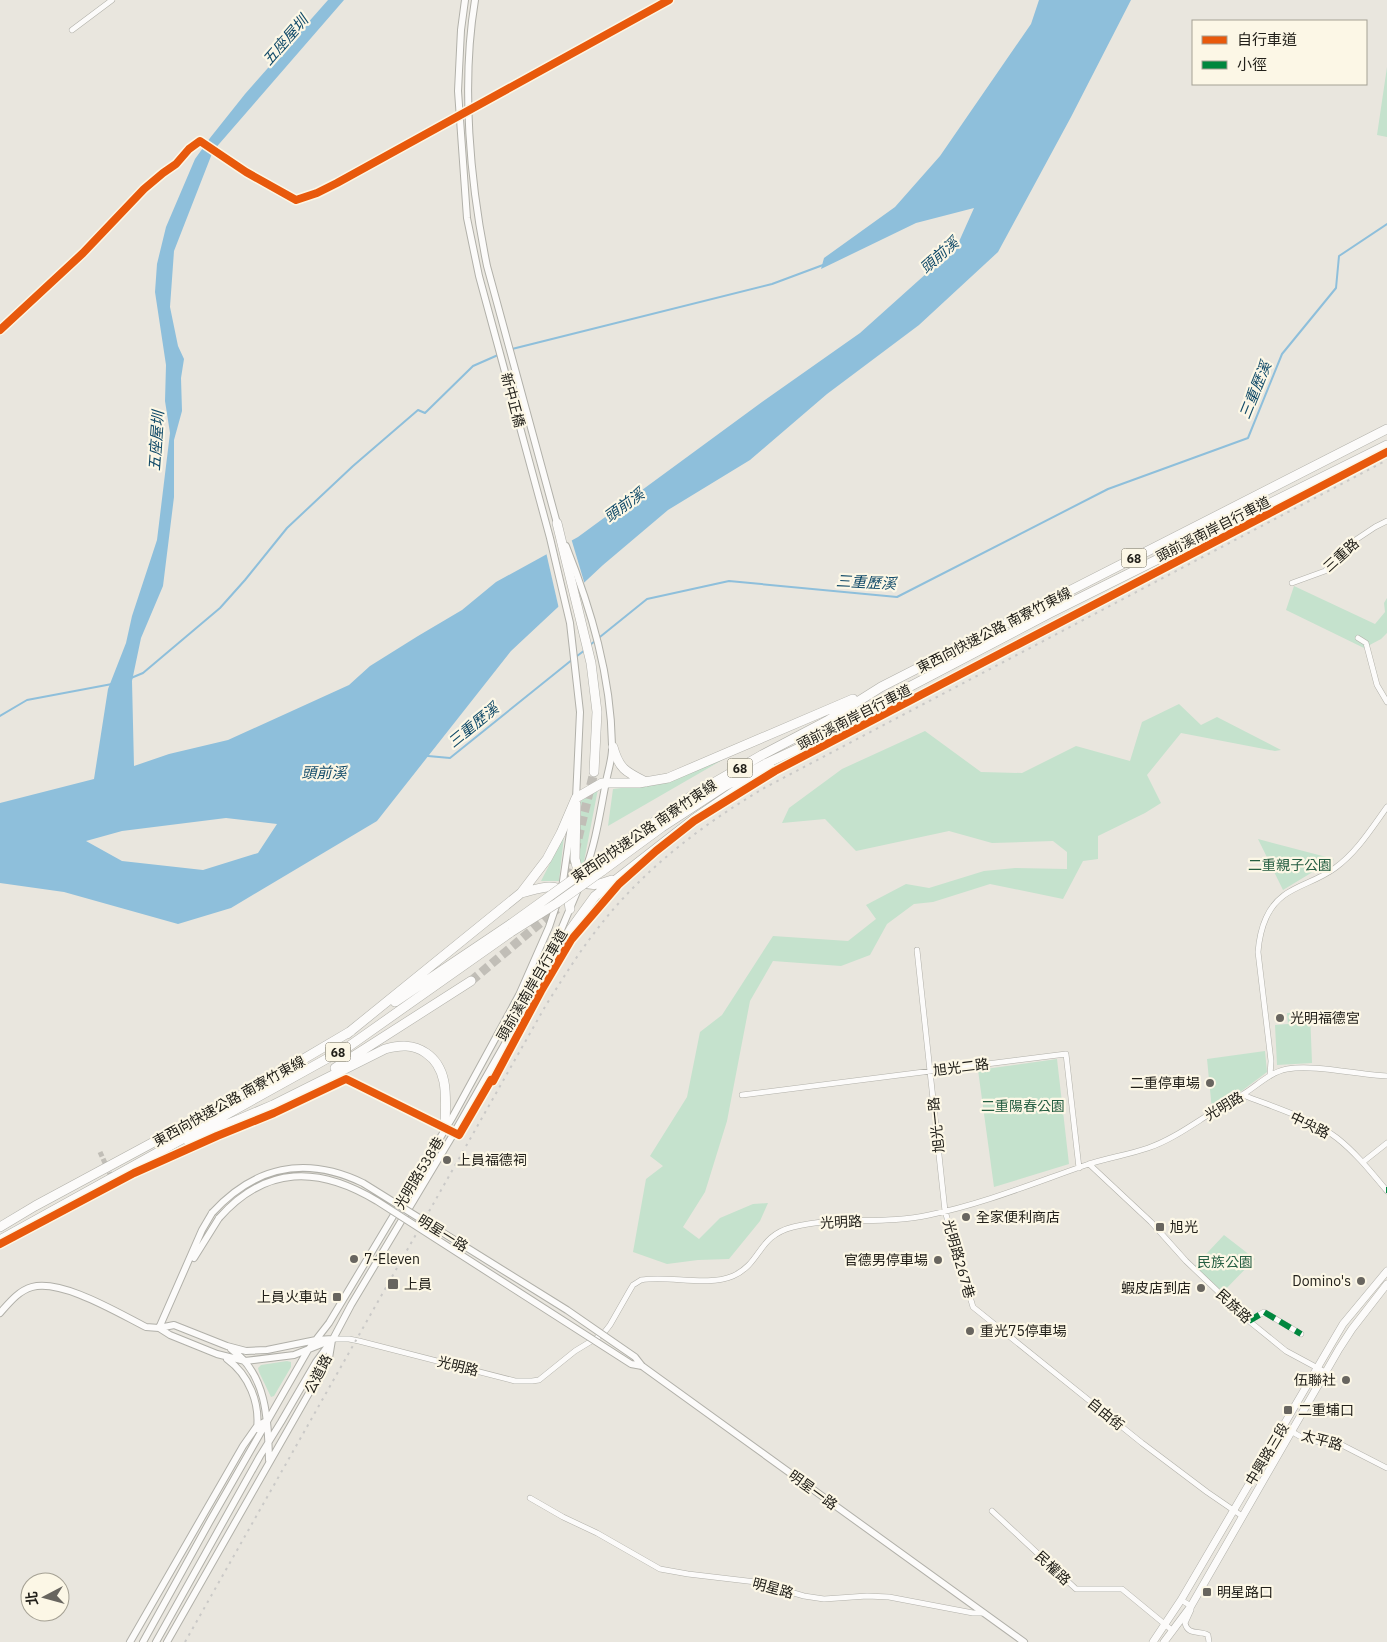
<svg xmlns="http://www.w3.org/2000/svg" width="1387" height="1642" font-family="'IBM Plex Sans','Noto Sans TC',sans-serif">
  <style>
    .green { fill: #c5e2cd }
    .water { fill: #8ebfdb; fill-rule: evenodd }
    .pier { fill: #e9e6de }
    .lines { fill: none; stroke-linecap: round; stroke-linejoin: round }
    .stream { stroke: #8ebfdb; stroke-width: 2 }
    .minor-tunnel { stroke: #c1beb7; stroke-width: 5; stroke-dasharray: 5 2.5; stroke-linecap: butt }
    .trunk-tunnel { stroke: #c1beb7; stroke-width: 9; stroke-dasharray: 9 4.5; stroke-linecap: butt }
    .minor-casing { stroke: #b1b0a9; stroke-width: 6 }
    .tertiary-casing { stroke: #b1b0a9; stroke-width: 8 }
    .secondary-casing { stroke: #b1b0a9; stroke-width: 8 }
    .trunk-casing { stroke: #b1b0a9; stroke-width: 10 }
    .minor { stroke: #fcfbfa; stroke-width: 5 }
    .tertiary { stroke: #fcfbfa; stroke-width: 6 }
    .secondary { stroke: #fcfbfa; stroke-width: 7 }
    .trunk { stroke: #fcfbfa; stroke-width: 9 }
    .rail { stroke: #cac9c7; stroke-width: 2; stroke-dasharray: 2.5 5; stroke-linecap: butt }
    .tertiary-bridge-casing { stroke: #b1b0a9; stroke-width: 8; stroke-linecap: butt }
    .trunk-bridge-casing { stroke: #b1b0a9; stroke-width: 10; stroke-linecap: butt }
    .tertiary-bridge { stroke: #fcfbfa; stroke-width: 6 }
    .trunk-bridge { stroke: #fcfbfa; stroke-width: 9 }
    .quiet { stroke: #00873e; stroke-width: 6; stroke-dasharray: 12 6; stroke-linecap: butt }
    .cycleway-casing { stroke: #fcf7e6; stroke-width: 11 }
    .cycleway { stroke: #e8590c; stroke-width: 8 }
    .poi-dot { fill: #68655f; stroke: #fcf7e6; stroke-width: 2 }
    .labels { text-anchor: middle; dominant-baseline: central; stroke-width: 4.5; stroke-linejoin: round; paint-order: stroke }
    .shield { fill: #fcf7e6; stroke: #636057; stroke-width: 1 }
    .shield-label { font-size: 12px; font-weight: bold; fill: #22201a }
    .street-label { font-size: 14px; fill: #22201a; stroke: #fcf7e6 }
    .park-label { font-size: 14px; fill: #255e42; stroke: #fcf7e6 }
    .poi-label { font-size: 14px; fill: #22201a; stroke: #fcf7e6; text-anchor: start }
    .water-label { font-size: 15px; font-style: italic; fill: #124b69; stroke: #fcf7e6 }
  </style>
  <rect width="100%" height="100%" fill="#e9e6de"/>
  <!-- green -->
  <path class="green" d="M1387,67V137L1377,135Z
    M1294,586L1375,624L1385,612L1384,603L1387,598V633L1381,639L1364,648L1286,610Z
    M1179,704L1201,725L1217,717L1281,750L1275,751L1181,733L1147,775L1161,803L1145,813L1098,836V859L1083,861L1063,899L990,884L933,902L914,904L887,924L870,955L841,966L773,961L750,1001L727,1121L705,1192L683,1227L699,1239L720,1218L753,1204L768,1203L760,1221L729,1259L698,1260L667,1264L633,1252L646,1179L663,1166L650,1156L687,1097L700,1032L722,1015L773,936L848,941L876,919L866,905L906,884L929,888L984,871L1015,868L1067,869V852L1053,841L992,843L949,831L856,851L825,819L782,823L789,808L842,769L925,731L981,772L1022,773L1076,746L1130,761L1142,722Z
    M724,759L608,826L613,789L646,785L668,781Z
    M598,789L581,877L578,856L581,801Z
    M564,836L559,881H541Z
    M1258,839L1334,859L1283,890Z
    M1310,1012L1312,1063L1277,1065L1275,1025L1288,1024L1287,1013Z
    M1265,1051L1267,1072L1239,1093L1212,1110L1207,1059Z
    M1057,1059L1069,1164L994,1187L978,1070Z
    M1224,1235L1255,1259L1220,1295L1192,1269Z
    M287,1361L291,1362V1367L274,1396L271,1397L259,1372L258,1368L261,1365Z"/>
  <!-- water -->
  <path class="water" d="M328,0H344L213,151L174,251L170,307L178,346L184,359L181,378L182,411L174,440V497L163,586L141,638L132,681L134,766L169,754L228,740L349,685L370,666L418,636L462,610L496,582L578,537L762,402L860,333L957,246L974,208L916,223L821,269L824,258L895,207L940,156L1031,24L1039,0H1131L1071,117L998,252L919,325L827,394L750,460L668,510L603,565L511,651L377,821L231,908L178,924L64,892L0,883V803L94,779L108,689L126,643L132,616L157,540L170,433L165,401L166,365L155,292L157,264L166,227L195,159L210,138L245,94ZM226,818L277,824L258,853L203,870L122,861L86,841L122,831Z"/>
  <!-- pier -->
  <path class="pier" d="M571,538L585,585L559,609L546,552Z"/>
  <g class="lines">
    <!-- stream -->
    <path class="stream" d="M512,349L772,284L823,265
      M590,645L647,599L729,581L897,597L1108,489L1248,438L1282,354L1336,288L1339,256L1387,224
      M577,656L585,650
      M131,678L143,673L220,608L245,580L287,528L353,466L418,410L425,413L473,366L498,355
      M0,716L27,700L112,684
      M428,756L450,758L573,659"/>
    <!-- minor-tunnel -->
    <path class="minor-tunnel" d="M100,1152L114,1183"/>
    <!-- trunk-tunnel -->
    <path class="trunk-tunnel" d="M563,890L576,847L594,772
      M471,981L557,909"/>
    <!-- minor casing -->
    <g class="minor-casing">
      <path id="minor" d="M72,30L112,0
        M1292,583L1325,571L1340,558L1348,545L1375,527L1387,521
        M1358,638L1366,643L1377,685L1387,702
        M917,950L945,1211L973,1307L1142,1443L1207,1492L1242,1516
        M1270,1075L1271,1061L1258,952C1259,940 1261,929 1266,918C1280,886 1309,887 1335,868C1357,852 1371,829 1387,807
        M742,1095L1066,1054L1079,1168
        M1243,1095C1273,1107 1311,1118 1337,1138C1356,1153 1371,1172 1387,1191
        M1363,1162L1387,1143
        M1089,1164L1151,1222L1186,1261L1249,1321L1286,1351L1325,1372
        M1249,1321L1264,1312L1301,1334
        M333,1339H349L359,1341L515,1381H532L539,1380L575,1351L603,1334L610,1325L630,1290L633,1285L641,1280C668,1275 707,1287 733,1276C762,1263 757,1236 793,1227C838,1216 884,1225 929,1215C983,1204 1034,1183 1086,1165C1106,1158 1128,1155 1148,1148C1169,1141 1189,1127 1208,1115C1219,1108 1231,1102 1242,1095C1257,1086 1270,1072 1287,1069C1315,1064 1357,1075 1387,1076
        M1284,1427L1301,1437L1314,1441L1340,1444L1387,1468
        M530,1498L563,1517L597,1533L660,1569L688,1574L756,1582L804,1596L824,1599L867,1596L889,1597L973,1613H984
        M992,1511L1076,1589H1122L1173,1631
        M1181,1600L1191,1606V1610L1185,1623C1188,1636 1200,1630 1208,1635L1209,1642"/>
    </g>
    <!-- tertiary casing -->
    <g class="tertiary-casing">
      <path id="tertiary" d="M465,0L461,30L458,91L467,218L479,276L550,538L570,623L580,712L576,799
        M475,0C461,84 470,183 487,266L558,527
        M566,546C591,609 611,676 612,745C613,757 608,770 606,782C600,812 596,842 585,871
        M545,968L579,887
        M194,1258L219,1218
        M0,1313C9,1303 18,1291 32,1287C62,1279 118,1313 146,1327L159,1328L174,1325L227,1346L246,1351L267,1350L316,1340L333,1339
        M159,1328L170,1335L217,1354L245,1361L294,1355L329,1341
        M159,1328L202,1230L212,1213
        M231,1349C267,1374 268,1420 269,1460
        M227,1359C249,1375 260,1403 257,1429
        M642,1366L1024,1642
        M130,1642L243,1446L257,1426L266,1421
        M143,1642L210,1521L308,1350L329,1323L452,1118L519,995L549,927L562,888L572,819
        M156,1642L260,1456L281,1422L316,1362L333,1339L351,1305L454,1133L535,991
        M167,1642L329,1358L332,1340"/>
    </g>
    <!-- secondary casing -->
    <g class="secondary-casing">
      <path id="secondary" d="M1153,1642L1181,1600L1343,1324L1387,1271
        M1164,1642L1191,1606L1339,1349L1352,1329L1387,1284"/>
    </g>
    <!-- trunk casing -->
    <g class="trunk-casing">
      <path id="trunk" d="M557,523L591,663L597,712L594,772
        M613,747C619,769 626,772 646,782
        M576,804L575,859L581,882C592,887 601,884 612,880
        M604,857L691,796L762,755L827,721L881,687L1387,429
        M602,871L662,827L725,786L767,763L799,748L909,687L1050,613L1387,445
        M521,893C538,889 553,881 568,894L570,909
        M534,993L571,929L595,896L694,819L770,767
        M395,1002L511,924
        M347,1034L521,893L547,859L561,833L576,798L602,783H639L668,778L853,699
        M335,1068L471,981
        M188,1141L273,1105L385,1049C400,1045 413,1044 426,1053C451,1070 445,1103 445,1129
        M0,1227L35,1206L256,1087L351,1031
        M0,1240L348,1047L511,932"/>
    </g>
    <!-- minor -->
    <use href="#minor" class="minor"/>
    <!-- tertiary -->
    <use href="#tertiary" class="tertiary"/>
    <!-- secondary -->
    <use href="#secondary" class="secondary"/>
    <!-- trunk -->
    <use href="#trunk" class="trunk"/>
    <!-- rail -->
    <path class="rail" d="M185,1642L546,1005C562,980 577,955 595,932C640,872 701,825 766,787L1387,460"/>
    <!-- tertiary-bridge casing -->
    <g class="tertiary-bridge-casing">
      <path id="tertiary-bridge" d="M212,1213C254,1167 305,1155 363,1183L567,1310L635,1357L642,1366
        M219,1218C266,1165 319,1166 377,1201L631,1364L642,1366"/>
    </g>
    <!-- trunk-bridge casing -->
    <g class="trunk-bridge-casing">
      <path id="trunk-bridge" d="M511,924L604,857
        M511,932L557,903L602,871"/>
    </g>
    <!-- tertiary-bridge -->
    <use href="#tertiary-bridge" class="tertiary-bridge"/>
    <!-- trunk-bridge -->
    <use href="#trunk-bridge" class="trunk-bridge"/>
    <!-- quiet -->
    <path class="quiet" d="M1386,1190H1387
      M1249,1321L1264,1312L1301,1334"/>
    <!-- cycleway casing -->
    <g class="cycleway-casing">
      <path id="cycleway" d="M0,330L83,253L144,189L163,173L176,164L189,149L200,141L246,172L296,200L317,193L337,183L669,0
        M0,1244L134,1173L217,1136L274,1113L346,1079L459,1135L491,1080L493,1081L541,991L571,940L619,884L656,851L694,821L775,771L1387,452"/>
    </g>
    <!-- cycleway -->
    <use href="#cycleway" class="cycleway"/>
  </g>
  <!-- markers -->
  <g class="poi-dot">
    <circle cx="1280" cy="1018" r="5"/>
    <circle cx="1210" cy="1083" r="5"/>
    <circle cx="447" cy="1160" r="5"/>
    <circle cx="966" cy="1217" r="5"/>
    <rect x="1155" y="1222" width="10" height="10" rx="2.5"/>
    <circle cx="354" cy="1259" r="5"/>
    <circle cx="938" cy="1260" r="5"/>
    <circle cx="1361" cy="1281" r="5"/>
    <rect x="387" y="1278" width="12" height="12" rx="2.5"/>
    <circle cx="1201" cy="1288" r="5"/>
    <rect x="332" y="1292" width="10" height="10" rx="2.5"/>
    <circle cx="970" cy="1331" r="5"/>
    <circle cx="1346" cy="1380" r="5"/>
    <rect x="1283" y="1405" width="10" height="10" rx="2.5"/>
    <rect x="1202" y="1587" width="10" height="10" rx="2.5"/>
  </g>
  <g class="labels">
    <!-- shield labels -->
    <g class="shield">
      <rect x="1121.5" y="548.5" width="25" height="19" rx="4"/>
      <rect x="727.5" y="758.5" width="25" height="19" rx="4"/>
      <rect x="325.5" y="1042.5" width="25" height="19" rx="4"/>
    </g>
    <g class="shield-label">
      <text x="1134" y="558">68</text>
      <text x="740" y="768">68</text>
      <text x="338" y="1052">68</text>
    </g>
    <!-- street labels -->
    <g class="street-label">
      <text transform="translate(513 400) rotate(75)">新中正橋</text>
      <text transform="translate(1213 529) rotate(-27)">頭前溪南岸自行車道</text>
      <text transform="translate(1341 555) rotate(-42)">三重路</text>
      <text transform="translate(994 630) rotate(-27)">東西向快速公路 南寮竹東線</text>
      <text transform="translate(854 717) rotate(-27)">頭前溪南岸自行車道</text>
      <text transform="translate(644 831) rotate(-34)">東西向快速公路 南寮竹東線</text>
      <text transform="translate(532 985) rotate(-60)">頭前溪南岸自行車道</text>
      <text transform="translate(961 1067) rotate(-7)">旭光二路</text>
      <text transform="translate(229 1101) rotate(-29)">東西向快速公路 南寮竹東線</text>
      <text transform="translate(1224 1106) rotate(-31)">光明路</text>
      <text transform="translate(936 1125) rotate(-96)">旭光一路</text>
      <text transform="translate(1310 1125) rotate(26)">中央路</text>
      <text transform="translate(419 1173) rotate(-59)">光明路538巷</text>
      <text transform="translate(841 1222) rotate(-3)">光明路</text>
      <text transform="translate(443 1233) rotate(32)">明星一路</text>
      <text transform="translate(959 1259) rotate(74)">光明路267巷</text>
      <text transform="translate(1234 1306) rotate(43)">民族路</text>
      <text transform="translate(458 1366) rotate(14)">光明路</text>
      <text transform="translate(318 1374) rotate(-63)">公道路</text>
      <text transform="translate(1106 1414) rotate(39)">自由街</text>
      <text transform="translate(1322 1440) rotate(15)">太平路</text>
      <text transform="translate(1267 1454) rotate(-59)">中興路三段</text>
      <text transform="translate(813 1490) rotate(36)">明星一路</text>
      <text transform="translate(1053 1568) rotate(43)">民權路</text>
      <text transform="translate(773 1588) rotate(15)">明星路</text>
    </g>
    <!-- park labels -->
    <g class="park-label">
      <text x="1290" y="865">二重親子公園</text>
      <text x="1023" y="1106">二重陽春公園</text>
      <text x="1225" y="1262">民族公園</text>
    </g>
    <!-- poi labels -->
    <g class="poi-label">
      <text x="1290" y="1018">光明福德宮</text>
      <text x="1200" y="1083" text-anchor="end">二重停車場</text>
      <text x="457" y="1160">上員福德祠</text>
      <text x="976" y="1217">全家便利商店</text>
      <text x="1170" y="1227">旭光</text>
      <text x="364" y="1259">7-Eleven</text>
      <text x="928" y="1260" text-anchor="end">官德男停車場</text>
      <text x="1351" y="1281" text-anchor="end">Domino's</text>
      <text x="404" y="1284">上員</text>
      <text x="1191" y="1288" text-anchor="end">蝦皮店到店</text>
      <text x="327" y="1297" text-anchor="end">上員火車站</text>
      <text x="980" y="1331">重光75停車場</text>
      <text x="1336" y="1380" text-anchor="end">伍聯社</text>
      <text x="1298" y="1410">二重埔口</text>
      <text x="1217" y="1592">明星路口</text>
    </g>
    <!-- water labels -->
    <g class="water-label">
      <text transform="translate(285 40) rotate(-49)">五座屋圳</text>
      <text transform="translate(939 255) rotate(-41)">頭前溪</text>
      <text transform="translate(1255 390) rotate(-68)">三重歷溪</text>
      <text transform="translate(156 441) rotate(-86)">五座屋圳</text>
      <text transform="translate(624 505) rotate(-36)">頭前溪</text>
      <text transform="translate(866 582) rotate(3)">三重歷溪</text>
      <text transform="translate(473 725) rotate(-39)">三重歷溪</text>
      <text x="324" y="772">頭前溪</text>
    </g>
  </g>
  <!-- legend -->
  <rect x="1192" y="20" width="175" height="65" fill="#fcf7e6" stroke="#a5a194"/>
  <rect x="1202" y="36" width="25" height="8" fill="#e8590c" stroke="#a5a194"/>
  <text x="1237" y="45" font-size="15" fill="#22201a">自行車道</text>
  <rect x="1202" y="61" width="25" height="8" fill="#00873e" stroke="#a5a194"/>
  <text x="1237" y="70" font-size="15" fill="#22201a">小徑</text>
  <!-- north arrow -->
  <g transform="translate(45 1597) rotate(264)"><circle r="24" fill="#fcf7e6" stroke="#a5a194"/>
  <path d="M0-4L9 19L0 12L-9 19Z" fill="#68655f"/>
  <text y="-8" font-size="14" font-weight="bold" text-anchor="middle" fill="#22201a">北</text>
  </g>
</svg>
